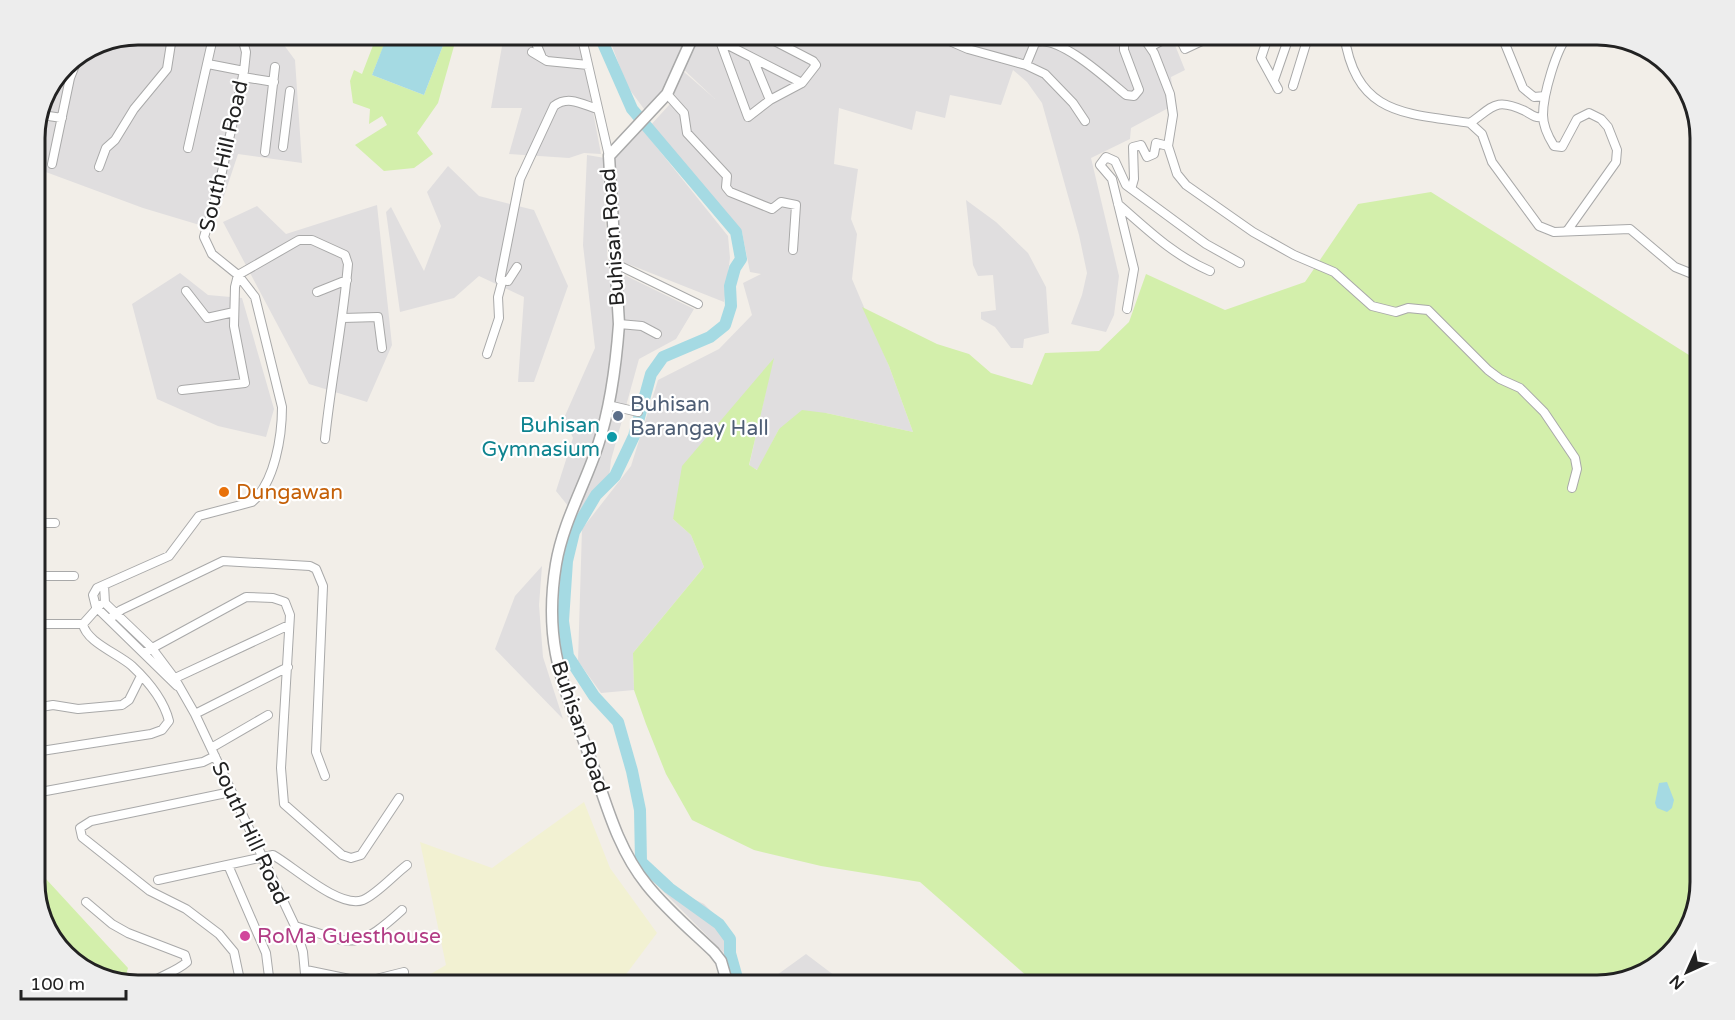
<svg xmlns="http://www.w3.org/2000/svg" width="1735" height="1020" font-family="'Varela Round',sans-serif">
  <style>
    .residential { fill: #e0dedf }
    .farmland { fill: #f2f1d2 }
    .grass { fill: #d3efab }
    .water { fill: #a5dae3 }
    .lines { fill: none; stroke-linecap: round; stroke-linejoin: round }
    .river { stroke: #a5dae3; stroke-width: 12 }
    .minor-casing { stroke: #a9a9a9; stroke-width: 10 }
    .tertiary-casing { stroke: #a9a9a9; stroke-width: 13 }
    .minor { stroke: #fff; stroke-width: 8 }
    .tertiary { stroke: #fff; stroke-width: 10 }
    .service-dot { fill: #5c6f8a; stroke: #fff; stroke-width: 2 }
    .culture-dot { fill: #0f9aa8; stroke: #fff; stroke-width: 2 }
    .food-dot { fill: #e8710a; stroke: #fff; stroke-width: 2 }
    .hotel-dot { fill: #d1479c; stroke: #fff; stroke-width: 2 }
    .labels { text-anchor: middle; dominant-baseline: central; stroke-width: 4.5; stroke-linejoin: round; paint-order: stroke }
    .street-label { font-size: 21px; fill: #222; stroke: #fff }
    .service-label { font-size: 21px; fill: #4e5e75; stroke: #fff; text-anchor: start }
    .culture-label { font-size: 21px; fill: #0d838f; stroke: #fff; text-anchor: end }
    .food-label { font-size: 21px; fill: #c56008; stroke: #fff; text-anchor: start }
    .hotel-label { font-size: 21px; fill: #b23c85; stroke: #fff; text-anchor: start }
    .rim { fill: none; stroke: #222; stroke-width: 3 }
  </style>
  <rect width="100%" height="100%" fill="#f2eee8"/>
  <!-- residential -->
  <path class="residential" d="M138,34L283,35L281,41L295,60L302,163L238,154L213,229L143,208L35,168V132L65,65L99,42Z
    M568,34L579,37L601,154L584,153L569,158L509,154L522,108H491L504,35Z
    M608,35H1171L1185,70L1171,77L1174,105L1131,128L1130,139L1091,158L1119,276L1114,315L1106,332L1071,324L1082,295L1087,273L1079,235L1042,103L1027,82L1013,70L1001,105L950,95L945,118L916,111L912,130L839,108L834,164L858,169L851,219L857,234L852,279L889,366L913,432L826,413L779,429L758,470L749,466L773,359L673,519L691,535L704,567L633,653L634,690L601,693L578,661L582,529L631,466L658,380L719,349L752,315L743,283L761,274L750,272L742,232L649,127L670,104L683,71L715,99L679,65L663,93L647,113L627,86Z
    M642,129L728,236L730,258L724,302L618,260L612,159Z
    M587,155L605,158L604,194L608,267L694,309L676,339L639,359L611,460L609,478L591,496L577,517L556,491L573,438L564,418L595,348L583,245Z
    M448,166L479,196L534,210L568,286L534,382H518L524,297L479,276L454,298L400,312L386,212L391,207L424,271L441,226L427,192Z
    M966,200L996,222L1028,253L1046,287L1049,333L1024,339L1023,348H1011L995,327L981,319V312L996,310L993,275L978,276L973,265Z
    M377,205L392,345L367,402L309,384L223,222L257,206L286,234Z
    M180,273L208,295L242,298L274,409L266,437L218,426L157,399L132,304Z
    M542,566L539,605L543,657L563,719L495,649L515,596Z
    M651,879L704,904L725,925L733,942L726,955Z
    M806,954L847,985H763Z"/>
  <!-- farmland -->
  <path class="farmland" d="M584,802L610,868L657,933L618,985H412L446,965L420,842L492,868Z"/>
  <!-- grass -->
  <path class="grass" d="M377,35H388L372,75L424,95L447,35H453L456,39L438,103L417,133L433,154L414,168L384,171L355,145L387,125L382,116L369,124L370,109L353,103L350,81L354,70L362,74Z
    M1431,192L1700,362V882L1686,934L1648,972L1597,985H1037L920,882L821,866L754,850L692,820L666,774L646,724L634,690L633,653L704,567L691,535L673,519L682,466L774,358L749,465L757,470L779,429L802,410L826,413L913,432L889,366L862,307L937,344L969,354L991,373L1032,385L1045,353L1099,351L1129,322L1146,274L1225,310L1305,282L1358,204Z
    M35,867L128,968L124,982L86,971L49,934L35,888Z"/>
  <!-- water -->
  <path class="water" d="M388,34L447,35L424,95L372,75Z
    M1667,782L1674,800L1672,808L1667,812L1657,808L1655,803L1659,783Z"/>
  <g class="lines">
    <!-- river -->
    <path class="river" d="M599,34L632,109L736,232L741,259L735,268L730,286L731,306L725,325L710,337L663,357L651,374L634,436L615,476L596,495L574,532L567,561L563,621L568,656L594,696L618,722L632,771L640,810L641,862L669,888L719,924L730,939V953L739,985"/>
    <!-- minor casing -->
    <g class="minor-casing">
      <path id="minor" d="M138,34L162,38L179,34
        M532,34L541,55
        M581,34L609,156
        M712,34L720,41L802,83
        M1141,34L1154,53L1170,94L1173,115L1168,146L1177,174L1186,185L1253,232L1294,255L1334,272L1372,306L1396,312L1408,308L1428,310L1488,370L1500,379L1520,388L1544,412L1575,458L1577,469L1572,488
        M1178,34L1185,49L1217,34
        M1269,34L1261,58L1278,89
        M1344,34C1356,115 1403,113 1470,123L1482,134L1492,162L1539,226L1554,232L1630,229L1675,267L1700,277
        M1501,34L1523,88L1534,97L1545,96
        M938,36L968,49L1026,65L1045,74L1073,103L1085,121
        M1607,37L1620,43L1624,42
        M720,41L748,117L770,100L802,83L816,65L813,61L761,34
        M1150,47L1174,34
        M532,52L547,61L588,65
        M753,59L770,100
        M208,64L244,71
        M1026,65L1035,43C1058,33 1109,81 1126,95L1134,96L1139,90L1124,50V34
        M243,77L274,82
        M1274,80L1290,34
        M1293,86L1309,34
        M667,94L684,113L687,133L727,176L726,187L730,192L772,209L781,202L796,205L793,250
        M42,115L62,118
        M1470,123C1493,107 1495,97 1525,111C1532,115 1535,118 1542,117
        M283,147L290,91
        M188,148L212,42
        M265,152L275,67
        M52,164L70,78L79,55
        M99,167L106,148L115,140L134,109L167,69L172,37
        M1132,186L1134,179L1133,147L1141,145L1147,157L1154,154L1156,143L1168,146
        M1118,204C1148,230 1173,255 1210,271
        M1567,231L1616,162L1617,150L1608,127L1601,119L1589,113L1577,119L1562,147L1554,146C1549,138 1543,125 1543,115C1543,95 1556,49 1569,34
        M614,263L698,304
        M517,267L508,281L500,280L520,179L554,106C568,95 582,104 597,109
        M186,291L207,318L234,312
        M317,292L347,280
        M1127,309L1134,269L1112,179L1100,165L1106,157L1115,161L1126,185L1206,244L1240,263
        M343,318L378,317L382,348
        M619,324L642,326L657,334
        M487,354L499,318L498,297L502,282
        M182,390L245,383L234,326L235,287L238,275L299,240H312L345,255L348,264C343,323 331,380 325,439
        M608,405L638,412
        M35,523H55
        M35,576H74
        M104,585L105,603L151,647L175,679L195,714L295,926L303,952L306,985
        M112,617L121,610L223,561L310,566L316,569L323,586L316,752L325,776
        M35,624H83L100,605
        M145,652L246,597L273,598L285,602L290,615L281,768L284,804L342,855L351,858L361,855L399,798
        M171,680L289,625
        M177,686L96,607L93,595L97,588L169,556L199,516L252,502C275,482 282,436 282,407L255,297L238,275L212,254L204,237L218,190L244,71L246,52L241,34
        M35,708L53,705L78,709L122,705L129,700L141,676
        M195,714L288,667
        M211,748L268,715
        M35,752L151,734L162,730L169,721C164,701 148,681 132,666C119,654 86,642 83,624
        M231,792L91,821L80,828L82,837L150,891L186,909L219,934L234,952L241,985
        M35,793L203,762L215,756
        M228,865L266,953L270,985
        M158,880L273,855C293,866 339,909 363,900C376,895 395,874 407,865
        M86,902L112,924L128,933L185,955L187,962C176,972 159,976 147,985
        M295,926C352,943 355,953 402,910
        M306,970L364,982L404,972"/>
    </g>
    <!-- tertiary casing -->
    <g class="tertiary-casing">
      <path id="tertiary" d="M694,34L667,94L609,156L619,324C616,365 611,406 598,445C585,485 563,522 556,564C542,649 566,690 593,766C607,807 619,851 647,885C666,909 692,931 714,952L721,961L728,985"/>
    </g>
    <!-- minor -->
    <use href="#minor" class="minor"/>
    <!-- tertiary -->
    <use href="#tertiary" class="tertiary"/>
  </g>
  <!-- markers -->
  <circle class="service-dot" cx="618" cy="416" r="6"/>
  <circle class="culture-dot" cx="612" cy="437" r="6"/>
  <circle class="food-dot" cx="224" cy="492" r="6"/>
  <circle class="hotel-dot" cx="245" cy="936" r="6"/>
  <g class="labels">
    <!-- street labels -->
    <g class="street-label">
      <text transform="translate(224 156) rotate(-77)">South Hill Road</text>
      <text transform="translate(613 237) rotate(-94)">Buhisan Road</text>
      <text transform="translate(580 727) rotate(71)">Buhisan Road</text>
      <text transform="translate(250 833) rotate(65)">South Hill Road</text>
    </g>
    <!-- service labels -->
    <g class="service-label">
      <text x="630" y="404">Buhisan<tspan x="630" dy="24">Barangay Hall</tspan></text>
    </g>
    <!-- culture labels -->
    <g class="culture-label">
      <text x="600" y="425">Buhisan<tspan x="600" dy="24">Gymnasium</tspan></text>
    </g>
    <!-- food labels -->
    <g class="food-label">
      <text x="236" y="492">Dungawan</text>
    </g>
    <!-- hotel labels -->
    <g class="hotel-label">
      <text x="257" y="936">RoMa Guesthouse</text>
    </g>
  </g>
  <!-- crop -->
  <path d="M0 0H1735V1020H0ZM138 45H1597A93 93 0 0 1 1690 138V882A93 93 0 0 1 1597 975H138A93 93 0 0 1 45 882V138A93 93 0 0 1 138 45Z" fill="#ededed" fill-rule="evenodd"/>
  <path class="rim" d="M138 45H1597A93 93 0 0 1 1690 138V882A93 93 0 0 1 1597 975H138A93 93 0 0 1 45 882V138A93 93 0 0 1 138 45Z"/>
  <!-- north arrow -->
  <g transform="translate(1687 972) rotate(225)" stroke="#ffffff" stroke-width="4.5" paint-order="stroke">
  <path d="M0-4.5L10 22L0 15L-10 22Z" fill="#222222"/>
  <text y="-9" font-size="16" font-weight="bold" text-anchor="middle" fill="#222222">N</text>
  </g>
  <!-- scale -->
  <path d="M21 990v9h105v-9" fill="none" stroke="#222222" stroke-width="3"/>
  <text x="30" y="990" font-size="18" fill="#222222" stroke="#ffffff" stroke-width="4.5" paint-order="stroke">100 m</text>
</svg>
